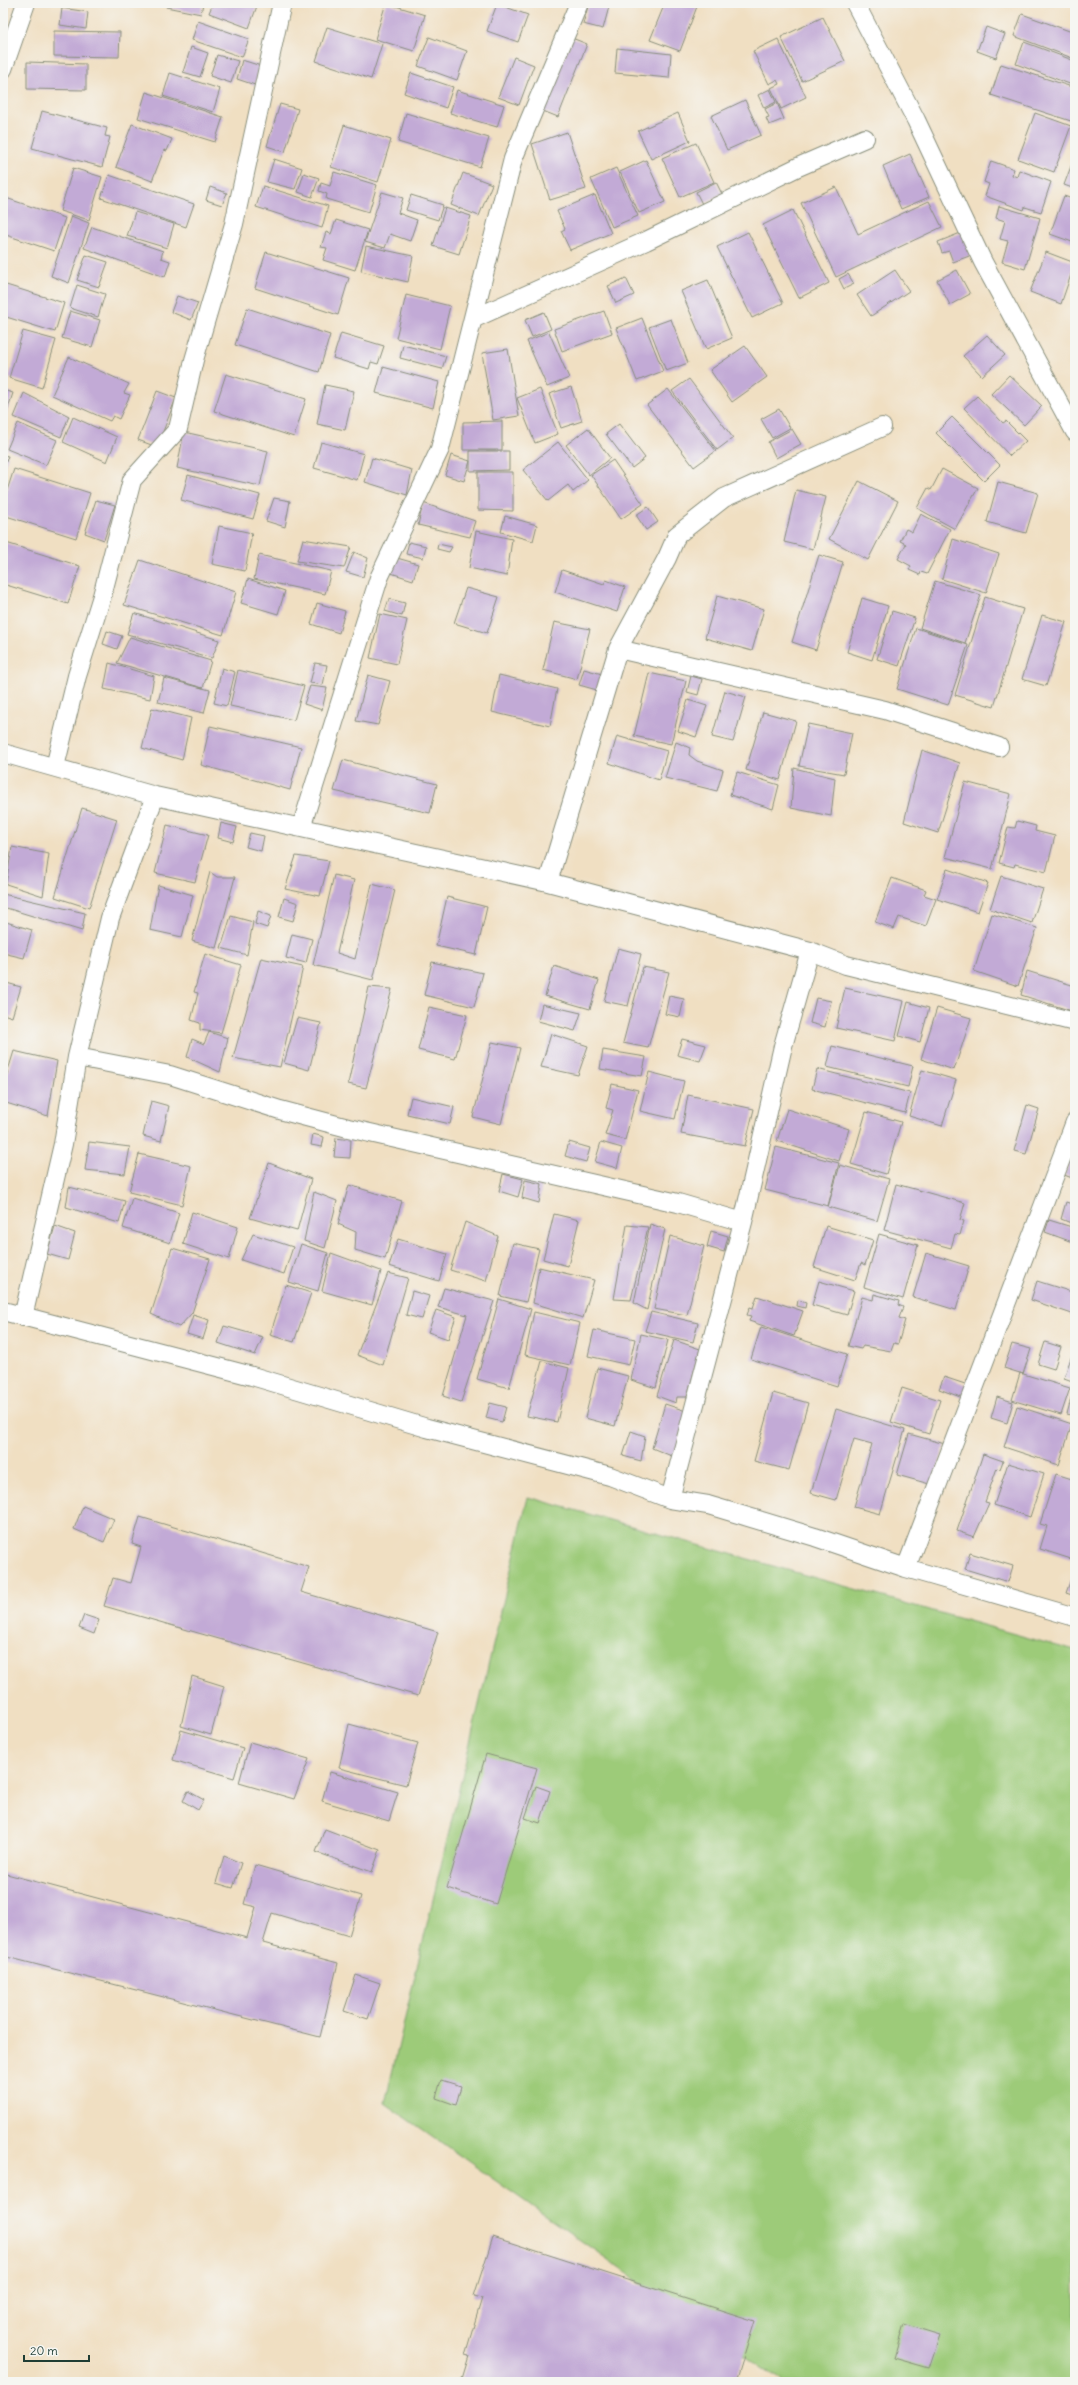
<svg xmlns="http://www.w3.org/2000/svg" width="1078" height="2385" font-family="Delius,sans-serif">
  <style>
    .green { fill: #9dcb79; stroke: #5e8456 }
    .building { fill: #c2aad6 }
    .lines { fill: none; stroke-linecap: round; stroke-linejoin: round }
    .minor-casing { stroke: #888e7b; stroke-width: 20 }
    .minor { stroke: #fff; stroke-width: 18 }
  </style>
  <rect width="100%" height="100%" fill="#f6f6f2"/>
  <filter id="ink" filterUnits="userSpaceOnUse"><feTurbulence type="fractalNoise" baseFrequency=".025" numOctaves="2"/><feDisplacementMap in="SourceGraphic" scale="8" xChannelSelector="R" yChannelSelector="G"/><feConvolveMatrix kernelMatrix="1 2 1 2 8 2 1 2 1" color-interpolation-filters="sRGB"/></filter>
  <filter id="wash" filterUnits="userSpaceOnUse"><feTurbulence type="fractalNoise" baseFrequency=".012" numOctaves="4" result="noise"/><feDisplacementMap in="SourceGraphic" scale="16" xChannelSelector="R" yChannelSelector="G"/><feGaussianBlur stdDeviation="0.9" result="paint"/><feColorMatrix in="noise" values="0 0 0 0 0 0 0 0 0 0 0 0 0 0 0 0 0 1.4 0 .05"/><feComposite in="paint" operator="in"/></filter>
  <g filter="url(#wash)">
    <rect width="100%" height="100%" fill="#f0dfc2"/>
    <!-- green -->
    <path class="green" d="M528,1497L1075,1651V2382H782L385,2103Z"/>
    <g id="blocks">
      <!-- building -->
      <path class="building" d="M167,3H203L201,14L166,7Z
        M213,3H249L257,6L249,28L209,13Z
        M386,3L425,15L414,51L375,39Z
        M589,3H610L603,29L583,24Z
        M665,3L698,4L680,51L650,40Z
        M497,4L528,15L518,42L487,31Z
        M62,8L88,12L86,29L60,25Z
        M1022,14L1075,33V59L1014,36Z
        M823,17L845,61L802,81L781,37Z
        M198,21L249,39L242,57L192,40Z
        M327,27L382,44L371,79L316,61Z
        M986,27L1005,34L996,58L977,51Z
        M54,31L120,32L119,57L54,56Z
        M429,37L467,51L457,80L418,66Z
        M572,38L587,44L558,117L543,111Z
        M778,39L806,97L781,109L771,88L779,84L777,80L769,84L753,51Z
        M1024,42L1075,61V86L1016,64Z
        M191,47L208,53L200,77L183,72Z
        M617,48L671,54L669,78L615,73Z
        M217,55L238,61L231,83L210,76Z
        M514,57L534,65L519,105L498,97Z
        M242,60L261,66L255,85L237,79Z
        M27,62L86,64V90L27,89Z
        M1001,64L1075,88L1074,122L991,95Z
        M170,73L220,89L213,112L163,96Z
        M411,73L453,87L446,108L404,93Z
        M770,89L776,102L764,108L758,95Z
        M457,90L504,105L497,127L450,113Z
        M146,92L223,117L215,142L138,118Z
        M745,100L761,135L727,150L711,116Z
        M777,103L784,119L769,125L766,118L769,117L765,109Z
        M280,104L298,109L285,152L267,146Z
        M42,111L107,128L105,136L110,137L102,167L32,148Z
        M406,113L489,138L480,167L398,142Z
        M678,113L690,141L651,159L638,131Z
        M1035,113L1071,126L1054,172L1018,159Z
        M132,124L172,139L167,151L164,150L152,181L116,167Z
        M344,125L391,140L378,182L331,167Z
        M567,132L586,189L550,200L532,144Z
        M696,143L714,182L680,197L662,158Z
        M910,154L929,197L901,209L883,166Z
        M274,159L302,168L295,189L267,182Z
        M646,160L665,202L639,213L620,172Z
        M991,161L1014,169L1012,175L1017,177L1019,170L1051,182L1041,212L1025,207L1024,210L985,196L989,184L984,182Z
        M1073,161L1075,162V189L1064,185Z
        M73,168L102,177L89,220L60,211Z
        M616,168L638,216L612,227L591,179Z
        M334,172L377,185L369,212L326,199L327,194L319,191L321,183L330,186Z
        M304,173L319,178L312,197L298,192Z
        M463,173L492,184L479,216L451,205Z
        M109,175L194,204L186,227L101,198Z
        M716,182L722,194L702,204L696,192Z
        M263,186L328,206L322,228L256,207Z
        M210,187L227,193L222,205L206,200Z
        M836,187L858,234L929,201L942,227L836,277L801,203Z
        M382,192L403,198L398,213L417,220L410,241L390,234L385,248L365,242Z
        M411,195L443,205L438,220L406,210Z
        M595,195L611,233L570,250L561,231L565,229L557,211Z
        M1064,196L1075,200V243L1050,234Z
        M3,197L65,218L54,251L3,234Z
        M999,206L1040,218L1025,269L1002,262L1008,241L1000,239L1005,221L996,218Z
        M445,208L471,216L459,254L433,246Z
        M793,210L829,283L799,298L763,225Z
        M135,212L174,224L167,248L127,236Z
        M71,216L89,223L69,283L51,276Z
        M336,220L368,230L355,270L323,260L327,248L321,247L326,232L331,234Z
        M92,227L163,251L161,258L170,261L165,277L84,248Z
        M748,232L783,303L752,318L717,247Z
        M963,232L972,255L953,262L949,251L942,253L938,242Z
        M366,246L413,256L408,282L361,271Z
        M266,252L349,278L338,315L255,288Z
        M1046,252L1075,263L1061,304L1030,292Z
        M86,255L108,262L99,287L77,280Z
        M895,270L909,291L871,316L857,295Z
        M957,270L970,294L950,305L937,280Z
        M848,274L854,284L844,289L839,279Z
        M626,278L634,295L616,303L608,286Z
        M708,280L732,338L706,349L681,291Z
        M3,284L64,303L55,332L3,316Z
        M77,285L105,294L98,317L70,308Z
        M406,295L450,306L440,349L396,338Z
        M177,296L198,303L191,320L171,312Z
        M247,308L330,335L319,372L235,345Z
        M70,311L100,320L92,347L62,338Z
        M604,311L612,333L562,351L554,329Z
        M544,312L551,329L532,337L525,320Z
        M642,318L663,371L637,381L616,328Z
        M671,319L688,363L666,371L649,327Z
        M23,331L56,340L42,388L9,378Z
        M549,332L569,378L547,387L527,341Z
        M341,333L384,346L378,364L371,362L369,369L333,358Z
        M987,335L1005,355L982,376L963,356Z
        M403,345L446,356L442,369L400,358Z
        M745,346L767,377L732,402L710,370Z
        M508,349L519,416L493,420L482,353Z
        M69,357L129,384L124,393L130,395L119,419L113,416L110,421L52,395Z
        M383,367L439,382L433,408L376,393Z
        M226,374L306,399L294,437L214,411Z
        M1009,375L1042,406L1024,425L991,394Z
        M689,379L733,438L717,450L672,391Z
        M325,385L354,391L345,430L317,424Z
        M571,387L582,421L561,428L549,394Z
        M540,389L558,434L535,443L517,398Z
        M668,389L716,451L694,467L647,405Z
        M3,390L13,393L3,424Z
        M157,391L176,398L157,447L138,440Z
        M24,393L69,416L61,437L14,417Z
        M977,396L1003,423L1006,421L1026,441L1010,456L964,408Z
        M779,409L790,428L772,438L761,419Z
        M73,417L117,437L107,462L63,442Z
        M952,417L1000,465L984,481L936,433Z
        M502,421V450H463V422Z
        M18,423L57,440L46,465L7,449Z
        M619,424L645,458L632,468L606,434Z
        M588,428L610,458L589,475L566,445Z
        M792,429L801,444L776,458L768,442Z
        M184,432L268,451L260,486L177,468Z
        M321,442L364,454L357,480L314,468Z
        M558,442L588,480L573,492L568,485L548,501L523,470Z
        M470,451H509V470L470,471Z
        M3,455L8,456L3,470Z
        M451,455L470,461L464,481L445,475Z
        M372,458L412,470L407,495L365,482Z
        M613,460L643,504L621,519L591,475Z
        M14,469L90,493L76,538L3,515V503Z
        M942,469L978,488L955,529L917,508L928,488L931,490Z
        M478,472H513V511L478,510Z
        M188,475L260,495L253,519L181,500Z
        M859,481L898,501L868,560L829,539Z
        M998,482L1038,493L1026,533L987,522Z
        M796,490L826,497L813,549L784,542Z
        M274,498L290,501L285,527L266,521Z
        M96,500L115,505L104,540L85,533Z
        M423,503L475,521L470,537L418,525Z
        M648,507L658,522L646,530L636,515Z
        M921,514L950,529L927,574L921,572L920,575L909,570L911,566L898,559L906,544L900,541L906,529L912,532Z
        M505,516L537,525L533,541L501,532Z
        M219,526L252,533L245,571L212,564Z
        M476,531L512,539L507,576L469,568Z
        M303,539L351,547L344,568L297,561Z
        M953,539L999,554L986,593L942,579Z
        M3,542L80,566L68,604L3,584Z
        M409,542L426,546L423,558L406,554Z
        M438,544L452,547L449,552L437,549Z
        M354,552L368,558L363,577L346,572Z
        M259,555L331,571L325,594L254,579Z
        M819,555L843,562L816,650L792,642Z
        M397,558L418,564L413,580L391,573Z
        M140,560L236,592L223,635L124,605Z
        M562,570L604,584L606,580L625,587L617,612L555,592Z
        M248,579L285,591L278,614L241,603Z
        M935,581L981,595L965,643L920,628Z
        M466,588L499,597L487,633L454,623Z
        M717,596L764,609L752,651L705,638Z
        M985,597L1023,609L994,707L955,695Z
        M862,598L888,606L872,660L847,652Z
        M389,599L405,603L402,616L385,611Z
        M317,603L345,611L339,633L311,624Z
        M892,611L915,618L899,666L877,659Z
        M134,613L219,640L212,658L127,634Z
        M380,614L407,620L397,664L370,658Z
        M1042,615L1066,622L1046,686L1022,679Z
        M554,622L590,629L577,679L543,670Z
        M916,628L968,645L948,705L897,689Z
        M107,631L122,636L117,649L103,644Z
        M130,637L211,661L203,688L117,663Z
        M109,663L154,676L150,699L104,689Z
        M315,663L327,665L323,685L310,683Z
        M222,668L235,672L227,706L214,703Z
        M584,669L602,674L597,690L579,685Z
        M238,670L304,686L294,720L230,706Z
        M649,673L686,681L671,744L634,736Z
        M368,675L390,681L378,725L356,721Z
        M499,675L557,689L550,726L492,712Z
        M691,676L702,679L698,695L687,692Z
        M164,678L210,690L204,713L158,702Z
        M310,686L327,688L322,710L304,704Z
        M725,691L746,697L733,742L712,737Z
        M688,700L707,706L696,737L678,731Z
        M152,708L191,718L182,760L142,748Z
        M763,712L796,721L780,780L746,770Z
        M808,724L852,733L844,774L799,766Z
        M210,726L301,747L290,790L201,765Z
        M617,736L667,751L659,780L609,763Z
        M676,742L690,748L689,755L697,761L723,770L717,791L665,778Z
        M922,750L960,763L938,833L904,822Z
        M343,760L437,784L430,813L334,791Z
        M794,768L835,778L831,816L791,808Z
        M737,772L779,785L773,809L730,795Z
        M965,782L1011,794L992,869L945,857Z
        M82,808L117,819L89,908L55,897Z
        M1017,821L1036,826L1035,831L1055,836L1046,872L1015,864L1014,867L999,863L1008,827L1015,828Z
        M221,823L237,827L233,842L218,838Z
        M167,825L208,835L195,882L155,873Z
        M250,833L264,836L261,851L246,847Z
        M12,847L49,854L43,896L6,884Z
        M296,856L329,861L320,896L285,889Z
        M947,869L988,883L978,912L937,899Z
        M210,872L217,877H235L216,948L192,941Z
        M334,875L354,880L337,953L355,959L372,884L395,890L373,980L313,965Z
        M1001,876L1043,889L1032,923L990,909Z
        M892,878L926,890L924,895L936,899L926,926L899,917L894,929L875,922Z
        M158,885L193,895L182,937L150,930Z
        M3,894L85,913L82,931L3,907Z
        M447,897L487,907L476,955L436,946Z
        M284,898L298,903L293,921L279,917Z
        M258,911L271,916L267,928L255,924Z
        M992,914L1037,928L1018,986L974,971Z
        M231,916L253,922L247,955L221,948Z
        M3,921L32,930L24,958L3,953Z
        M292,934L312,939L306,963L286,958Z
        M618,948L641,954L628,1006L604,1001Z
        M205,954L241,965L221,1033L200,1030V1023L191,1020L198,993L194,992Z
        M261,958L303,967L280,1067L233,1058Z
        M432,962L483,973L474,1007L424,995Z
        M554,966L599,980L590,1009L545,996Z
        M643,967L669,972L648,1048L623,1043Z
        M1027,971L1075,986V1012L1021,995Z
        M3,982L21,987L12,1017L3,1014Z
        M369,987L392,989L366,1088L348,1084Z
        M845,988L904,1001L895,1041L836,1028Z
        M669,996L684,999L680,1017L665,1014Z
        M816,998L831,1001L825,1027L810,1023Z
        M908,1002L929,1008L920,1042L899,1036Z
        M542,1004L581,1013L575,1031L538,1021Z
        M429,1007L467,1015L455,1059L418,1050Z
        M937,1008L971,1018L954,1070L921,1059Z
        M297,1018L321,1023L309,1070L284,1063Z
        M209,1032L228,1038L220,1072L187,1057L192,1039L204,1044Z
        M551,1034L588,1046L578,1075L541,1067Z
        M682,1039L706,1045L700,1061L677,1055Z
        M492,1042L520,1048L501,1124L473,1117Z
        M832,1046L913,1066L908,1087L827,1067Z
        M603,1050L646,1057L642,1076L600,1069Z
        M14,1051L57,1061L48,1116L3,1102V1087Z
        M817,1069L910,1093L905,1113L812,1089Z
        M922,1070L956,1080L942,1126L909,1116Z
        M649,1072L684,1081L675,1119L640,1111Z
        M612,1084L638,1090L625,1140L605,1135L613,1110L606,1108Z
        M688,1095L754,1109L745,1146L681,1134Z
        M411,1097L454,1107L450,1124L407,1114Z
        M151,1101L169,1106L161,1141L143,1136Z
        M1027,1105L1039,1109L1026,1154L1014,1151Z
        M787,1109L849,1129L839,1161L777,1141Z
        M866,1112L901,1122L886,1174L851,1164Z
        M313,1134L324,1137L322,1147L311,1145Z
        M336,1138L351,1140L350,1158L334,1157Z
        M89,1142L130,1147L125,1174L85,1170Z
        M569,1142L590,1148L586,1162L565,1156Z
        M601,1142L622,1148L617,1168L595,1162Z
        M776,1147L839,1163L828,1206L765,1190Z
        M139,1154L191,1166L182,1205L129,1192Z
        M1070,1161L1075,1163V1179L1064,1175Z
        M269,1163L311,1179L297,1231L250,1218Z
        M840,1165L889,1179L877,1221L828,1207Z
        M503,1174L523,1179L518,1197L499,1191Z
        M525,1180L542,1184L539,1203L522,1198Z
        M896,1184L965,1203L960,1220L964,1221L960,1235L955,1234L951,1248L884,1230Z
        M349,1185L402,1201L385,1259L355,1250L356,1232L338,1224Z
        M69,1187L125,1201L119,1223L66,1207Z
        M314,1192L337,1201L325,1248L304,1241Z
        M132,1198L179,1213L170,1243L123,1228Z
        M1066,1202L1075,1205L1071,1223L1061,1219Z
        M192,1212L238,1227L229,1259L183,1244Z
        M554,1214L579,1220L568,1266L543,1259Z
        M1049,1220L1075,1228V1243L1045,1232Z
        M465,1222L498,1236L486,1281L450,1270Z
        M650,1224L665,1229L647,1310L634,1303Z
        M627,1225L648,1227L631,1300L614,1299Z
        M55,1226L75,1233L68,1260L47,1254Z
        M826,1226L873,1240L865,1265L861,1263L855,1280L814,1267Z
        M711,1231L728,1236L724,1252L707,1247Z
        M253,1234L293,1247L284,1274L241,1260Z
        M879,1234L918,1245L903,1299L864,1287Z
        M670,1236L704,1246L687,1315L654,1309Z
        M398,1239L447,1254L439,1281L389,1266Z
        M513,1243L539,1249L526,1302L500,1296Z
        M301,1244L328,1253L318,1291L289,1282Z
        M172,1248L210,1259L192,1313L179,1327L151,1314Z
        M331,1253L381,1271L372,1305L322,1291Z
        M926,1253L969,1266L956,1310L913,1297Z
        M539,1267L594,1280L583,1318L533,1303Z
        M388,1273L408,1278L383,1365L357,1355Z
        M819,1281L854,1291L847,1315L812,1305Z
        M1037,1281L1075,1293V1315L1031,1300Z
        M286,1285L311,1293L294,1342L270,1335Z
        M444,1288L494,1301L461,1402L443,1396L467,1315L438,1307Z
        M412,1291L429,1296L422,1319L406,1315Z
        M874,1294L899,1301L898,1305L903,1307L899,1318L905,1320L898,1344L894,1343L891,1351L863,1346L861,1349L848,1346L862,1297L873,1300Z
        M757,1296L803,1311L794,1336L749,1321L751,1316L747,1315L750,1307L753,1308Z
        M499,1299L531,1309L509,1388L477,1379Z
        M798,1300L806,1303L805,1308L797,1306Z
        M436,1310L456,1317L448,1339L428,1332Z
        M534,1312L580,1323L570,1365L525,1355Z
        M651,1312L698,1323L693,1342L645,1331Z
        M193,1315L209,1320L203,1339L187,1334Z
        M224,1326L263,1337L255,1355L218,1343Z
        M761,1327L847,1354L837,1386L751,1359Z
        M594,1330L635,1339L629,1365L588,1356Z
        M641,1334L668,1340L656,1388L631,1380Z
        M674,1340L700,1349L687,1397H677L676,1403L657,1396Z
        M1045,1342L1061,1347L1054,1369L1038,1364Z
        M1012,1344L1031,1349L1023,1374L1004,1368Z
        M1073,1352H1075V1382L1064,1378Z
        M542,1361L569,1368L557,1422L527,1416Z
        M597,1368L628,1376L615,1426L585,1418Z
        M1020,1373L1070,1388L1061,1415L1012,1400Z
        M944,1377L968,1385L963,1398L939,1389Z
        M902,1388L940,1400L929,1434L891,1422Z
        M1073,1391L1075,1392V1416L1067,1414Z
        M773,1393L808,1403L789,1470L754,1461Z
        M997,1397L1013,1402L1007,1423L991,1418Z
        M490,1403L506,1407L502,1422L486,1418Z
        M665,1404L689,1412L674,1457L652,1448Z
        M1017,1406L1072,1424L1059,1465L1004,1447Z
        M836,1409L905,1430L880,1514L854,1507L872,1444L854,1439L836,1500L811,1493Z
        M631,1431L645,1436L641,1461L623,1456Z
        M909,1434L945,1444L933,1485L897,1475Z
        M983,1454L1003,1461L1000,1469L997,1468L985,1502L989,1503L974,1537L957,1531Z
        M1008,1463L1044,1474L1030,1517L994,1505Z
        M1056,1474L1075,1480V1548L1071,1559L1040,1549L1047,1526L1040,1524Z
        M83,1506L114,1519L104,1542L74,1529Z
        M140,1517L309,1567L301,1592L438,1632L418,1696L104,1606L113,1578L131,1583L141,1547L132,1544Z
        M970,1553L1013,1566L1008,1582L965,1569Z
        M1071,1579L1075,1581V1596L1066,1593Z
        M84,1615L99,1620L94,1634L79,1628Z
        M192,1676L224,1686L211,1735L181,1726Z
        M349,1724L418,1743L406,1785L339,1768Z
        M181,1730L243,1748L234,1778L173,1760Z
        M250,1742L309,1759L294,1799L239,1783Z
        M486,1754L537,1768L496,1904L447,1888Z
        M330,1772L398,1792L389,1821L322,1801Z
        M536,1786L550,1791L540,1823L525,1818Z
        M188,1791L204,1800L198,1810L183,1801Z
        M325,1829L380,1850L372,1872L316,1852Z
        M224,1856L241,1863L233,1888L216,1883Z
        M255,1865L361,1896L349,1936L272,1913L263,1943L338,1963L320,2037L3,1956V1873L247,1938L256,1907L244,1904Z
        M356,1975L380,1983L368,2019L344,2011Z
        M441,2080L461,2086L456,2105L436,2098Z
        M493,2237L755,2321L736,2382H461L469,2356L465,2355L482,2298L474,2296Z
        M904,2324L940,2335L929,2368L894,2358Z"/>
    </g>
  </g>
  <g filter="url(#ink)">
    <use href="#blocks" fill-opacity="0" stroke="#888e7b" stroke-width="1"/>
    <g class="lines">
      <!-- minor casing -->
      <g class="minor-casing">
        <path id="minor" d="M855,3L916,120L983,262L1075,432
          M3,69L26,3
          M475,318L646,241L798,167L865,138
          M618,649L885,710L999,747
          M3,753L155,796L548,882L810,951L846,965L1075,1022
          M55,767L77,676L102,596L132,480L178,429L194,360L234,224L282,3
          M301,828L379,578L440,449L513,159L579,3
          M548,882L618,649L667,558L677,535L724,498L882,427
          M77,1057L170,1075L280,1110L348,1128L678,1203L743,1222
          M3,1311L252,1376L427,1428L610,1476L670,1499L708,1505L815,1537L906,1568L1075,1617
          M23,1317L63,1144L77,1057L110,918L155,796
          M670,1499L743,1222L783,1046L810,951
          M906,1568L1075,1122"/>
      </g>
      <!-- minor -->
      <use href="#minor" class="minor"/>
    </g>
  </g>
  <!-- margin -->
  <rect width="1078" height="2385" fill="none" stroke="#f6f6f2" stroke-width="16"/>
  <!-- scale -->
  <path d="M24 2355v6h65v-6" fill="none" stroke="#1f3d34" stroke-width="2"/>
  <text x="30" y="2355" font-size="12" fill="#1f3d34" stroke="#f6f6f2" stroke-width="3" paint-order="stroke">20 m</text>
</svg>
